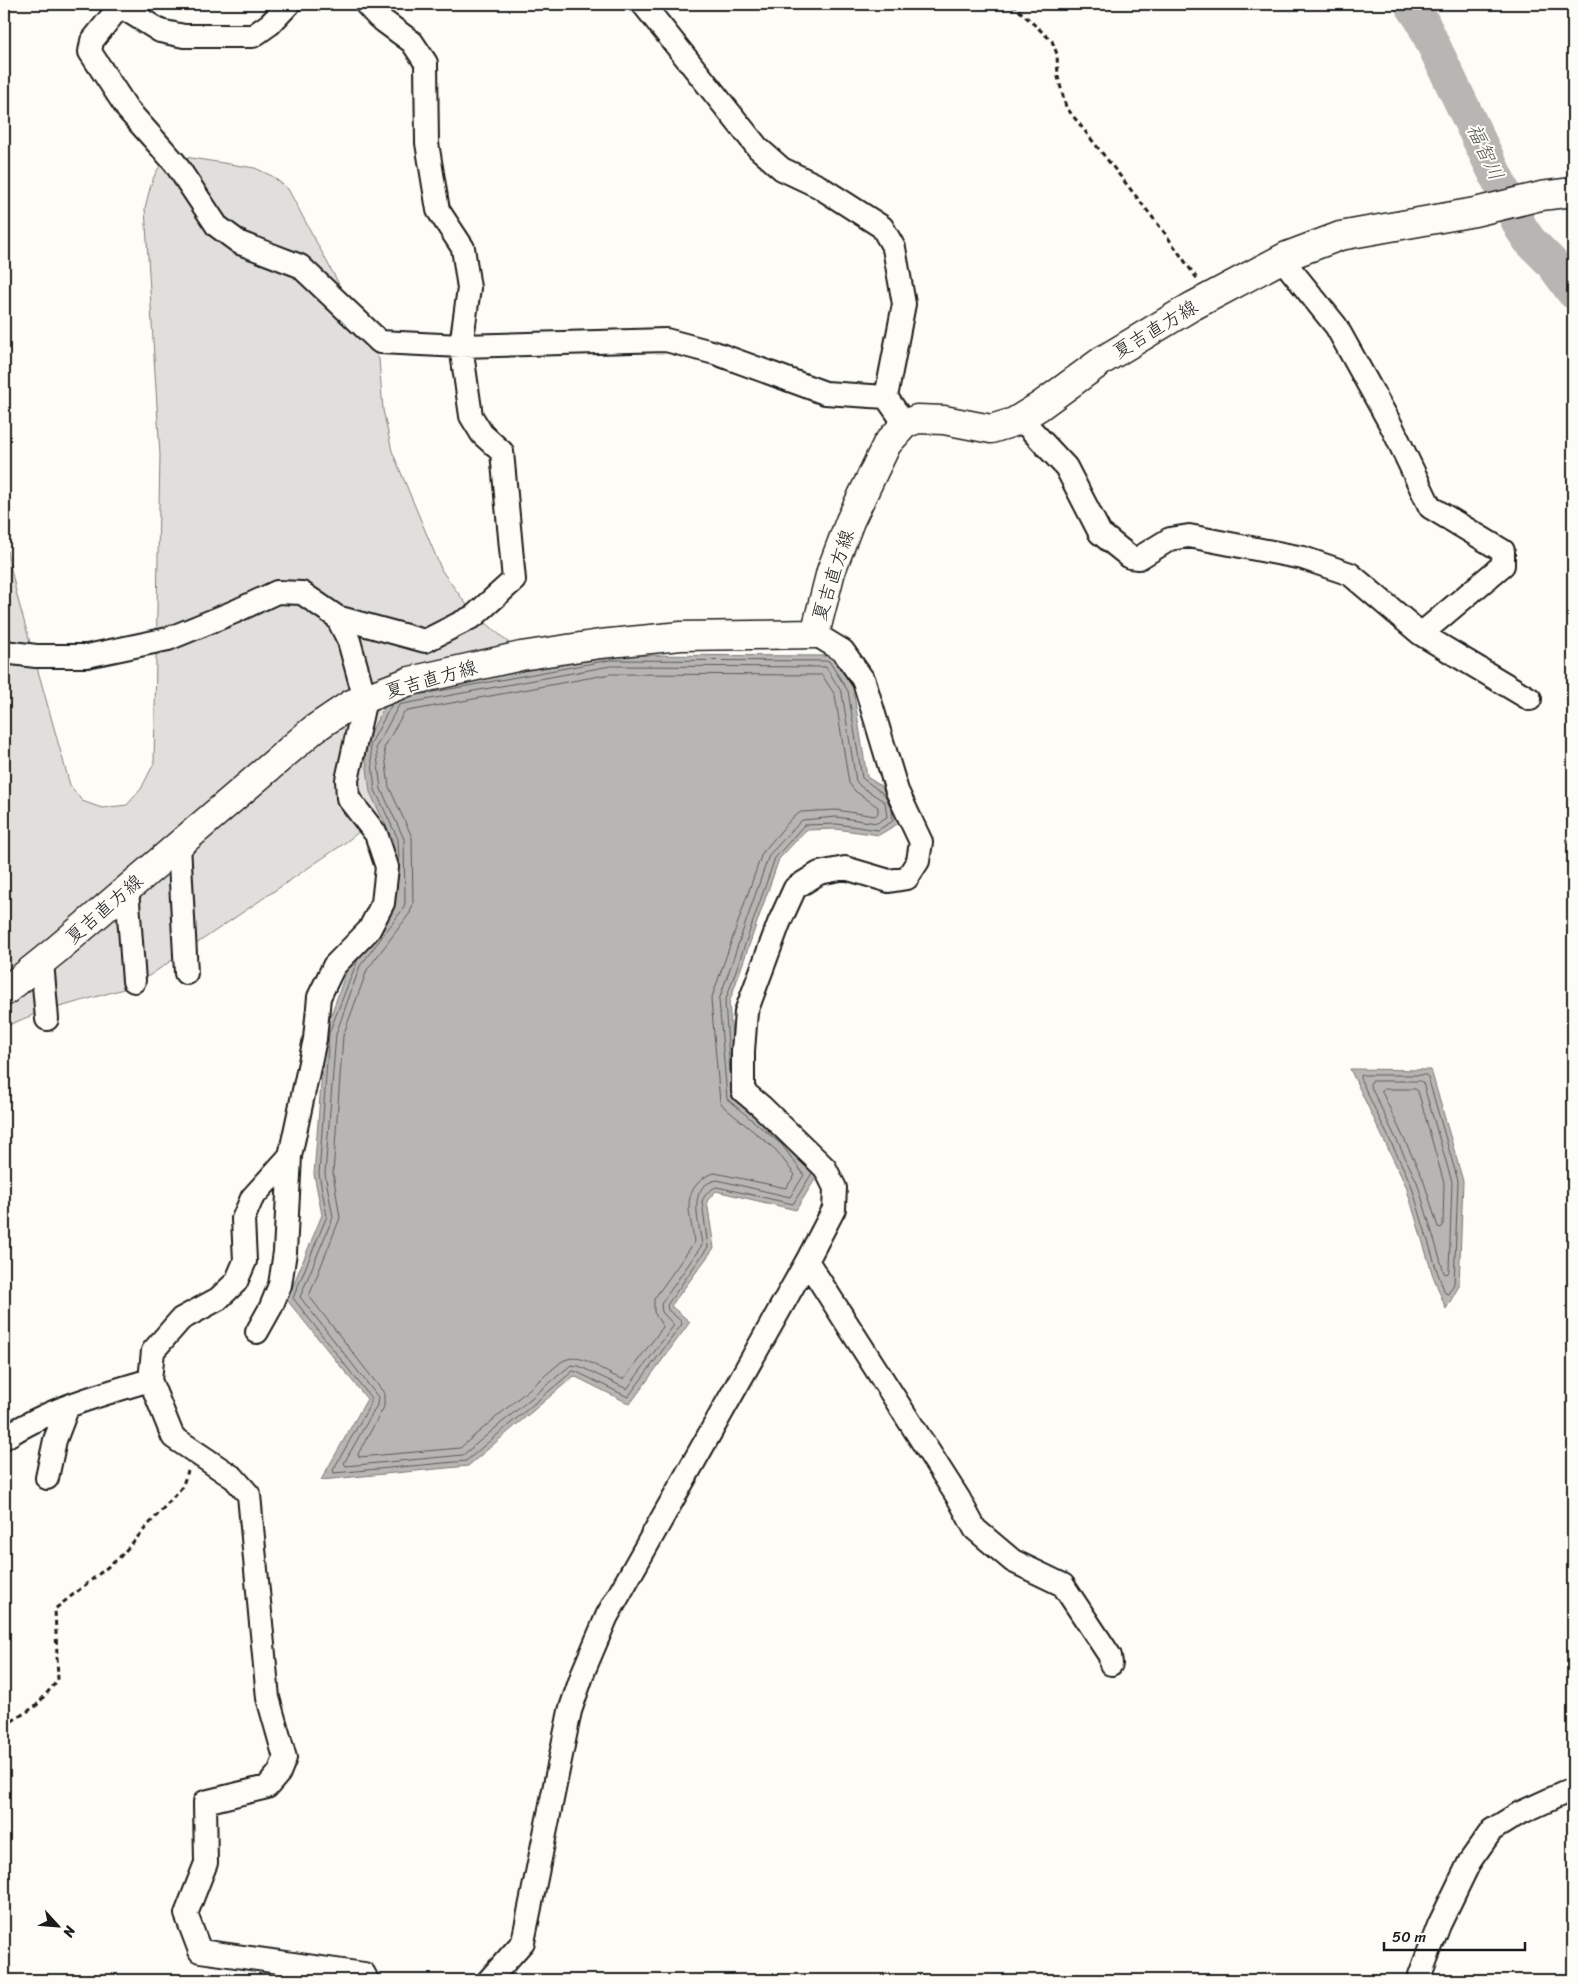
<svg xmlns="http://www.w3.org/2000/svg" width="1577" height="1984" font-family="Sriracha,'Klee One',sans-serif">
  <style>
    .green { fill: #e0dfdb; stroke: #7e7e7c }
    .water { fill: #b7b6b2; stroke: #797876 }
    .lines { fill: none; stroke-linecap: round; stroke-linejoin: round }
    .shore { stroke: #5a5a58; stroke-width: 1 }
    .river { stroke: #b7b6b2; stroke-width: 34 }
    .street-casing { stroke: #1c1c1c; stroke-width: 26 }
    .secondary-casing { stroke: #1c1c1c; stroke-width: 31 }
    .path { stroke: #1c1c1c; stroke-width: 3; stroke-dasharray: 5 4; stroke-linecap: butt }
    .street { stroke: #fdfcf7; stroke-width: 22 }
    .secondary { stroke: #fdfcf7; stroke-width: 28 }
    .labels { text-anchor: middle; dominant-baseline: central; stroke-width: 4; stroke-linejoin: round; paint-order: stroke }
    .street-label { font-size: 19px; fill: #1c1c1c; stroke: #fdfcf7 }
    .water-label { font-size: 20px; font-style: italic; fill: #5a5a58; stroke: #fdfcf7 }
  </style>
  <rect width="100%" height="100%" fill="#fdfcf7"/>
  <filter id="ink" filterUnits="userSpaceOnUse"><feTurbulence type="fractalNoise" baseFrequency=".02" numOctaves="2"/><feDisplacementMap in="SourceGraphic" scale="10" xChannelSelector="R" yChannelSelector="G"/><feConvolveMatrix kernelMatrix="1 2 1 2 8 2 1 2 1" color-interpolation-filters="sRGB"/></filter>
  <g filter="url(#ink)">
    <!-- green -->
    <path class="green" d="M185,157L255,168L272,176L288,189L379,359L383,410L392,451L442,571L469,608L525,657L526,677L460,753L342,845L134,986L35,1014L4,1027V538L17,596L70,785L82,801L102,808L127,805L141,789L154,763L160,455L145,208C149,193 153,166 169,159C174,157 180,157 185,157Z"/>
    <!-- water -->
    <path class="water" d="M610,655L833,656L853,688L867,777L895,795L899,823L879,835L836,829L806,830L779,859L729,1003L737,1094L819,1173L796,1210L716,1191L707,1201L714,1248L671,1306L690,1322L630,1404L574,1376L468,1466L321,1480L367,1399L287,1300L322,1215L314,1174L325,1032L350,961L394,902L393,841L370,792L364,744L391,695Z
      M1350,1069L1431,1070L1463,1181L1459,1286L1446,1309L1432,1273L1406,1186Z"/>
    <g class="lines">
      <!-- shore -->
      <path class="shore" d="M611,666L826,667L842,693L856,781L860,786L885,802L887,817L877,823L836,817L802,820L769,855L719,1000L727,1099L782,1145L804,1175L790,1197L717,1180C685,1186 700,1225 702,1245L661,1304L662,1312L674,1325L627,1389L579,1366L571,1365L463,1455L346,1466L344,1463L377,1405L378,1397L300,1297L333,1217L325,1174L336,1034L360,966L403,909L405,903L404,839L381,789L376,747L399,705Z
        M611,674L822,675L835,695L849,783L855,791L878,807V813L875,816L836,810L801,812L792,818L762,853L711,1000L720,1102L725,1108L776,1150L795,1175L786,1188L715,1173C708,1174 703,1178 698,1183C681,1201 693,1222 694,1243L654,1299V1312L663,1327L624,1379C604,1376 583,1348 561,1362L460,1448L359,1457L358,1454L384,1407V1393L309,1296L340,1218L333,1173L343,1036L367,970L410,913L413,904L412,837L389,787L384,748L404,712Z
        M412,696L610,660L829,661L848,691L862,778L885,795
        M392,704L370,745L375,790L398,839L399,862
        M358,959L329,1033L319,1174L327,1216L293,1298L371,1398V1403L333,1470L334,1473L466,1461L573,1371L577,1372L628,1397L682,1324L681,1321L668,1310L667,1305L708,1247L702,1202C703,1196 711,1188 717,1187L793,1204L812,1173
        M730,1073L725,1002L775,858L804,825L837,824L878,830L893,821L892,810
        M1362,1075H1426L1428,1077L1458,1181L1454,1284L1448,1294L1445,1293L1437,1271L1411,1184L1360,1078Z
        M1372,1081H1421L1423,1083L1452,1182L1449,1271L1447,1274L1444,1273L1443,1269L1417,1182L1370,1085Z
        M1384,1089H1415L1418,1091L1444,1183L1443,1226L1441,1228L1438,1227L1423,1179L1382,1092Z"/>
      <!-- river -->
      <path class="river" d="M1411,4L1421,19L1521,228L1529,240L1551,262L1573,292"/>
      <!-- street casing -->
      <g class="street-casing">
        <path id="street" d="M119,4L120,6L92,41L90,52L128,110L175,163L217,226L240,243L300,266L380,342L461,346L666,340L715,353L825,393L886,397
          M643,4L758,148L782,169L818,186L882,227L894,248L904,304L886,397L905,424
          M120,6L160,31L184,36H253L270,24L289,4
          M1282,259L1336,326L1392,427L1430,507L1503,551V565L1421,634L1530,699
          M1020,418L1066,467L1100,533L1130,557L1139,558L1170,539L1189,536L1303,558L1350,574L1421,634
          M337,617L425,641L474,616L514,580L502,452L482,434L471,416L461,346L469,288L463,248L438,210L427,143L426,63L412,42L378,17L366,4
          M4,652L36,656H87L168,639L234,612L277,592L302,593L337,617L349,641L365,699L347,780L348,798L376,834L387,867L383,903L369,930L334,966L319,997L315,1039L290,1156L252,1198L243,1219L245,1261L236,1282L218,1299L181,1319L153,1351L150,1380L173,1437L234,1478L249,1495L268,1698L285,1758L279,1773L267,1787L205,1802L206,1863L186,1914L200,1951L364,1974L367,1980
          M179,845L186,973
          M127,889L134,981
          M42,962L47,1019
          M807,1261L959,1499L975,1529L1013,1561L1063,1585L1110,1656L1111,1664
          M257,1332L271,1307L280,1285L285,1252L290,1156
          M4,1438C48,1409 99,1395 150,1380
          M47,1478L55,1440L68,1406
          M489,1980L523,1942L570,1711L584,1670L607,1616L807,1261L834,1209L835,1188L825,1168L762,1107L743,1091V1051L746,1012L779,923L795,888L819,873L845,868L889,881L907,878L918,861L921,842L897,791L864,681L843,651L815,634
          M1420,1980V1975L1439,1925L1470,1861L1492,1830L1518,1814L1573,1789"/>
      </g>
      <!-- secondary casing -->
      <g class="secondary-casing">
        <path id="secondary" d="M4,992L55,951L314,729L351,704L410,681L521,656L600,644L681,636L815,634L831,571L850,521L887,444L905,424L917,419L944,420L991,429L1014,422L1040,406L1103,360L1191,307L1287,256L1340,236L1475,212L1541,196L1573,192"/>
      </g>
      <!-- path -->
      <path class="path" d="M1012,4L1052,41L1057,54L1058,77L1066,107L1164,232L1198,280
        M4,1726L36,1706L58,1680L55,1609L119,1558L182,1487L188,1471"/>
      <!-- street -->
      <use href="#street" class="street"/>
      <!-- secondary -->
      <use href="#secondary" class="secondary"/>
    </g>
  </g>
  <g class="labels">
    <!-- street labels -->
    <g class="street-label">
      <text transform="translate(1155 329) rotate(-31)">夏吉直方線</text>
      <text transform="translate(833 575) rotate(-72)">夏吉直方線</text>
      <text transform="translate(431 679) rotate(-16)">夏吉直方線</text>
      <text transform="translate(104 909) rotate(-41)">夏吉直方線</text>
    </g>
    <!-- water labels -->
    <g class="water-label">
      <text transform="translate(1485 152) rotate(65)">福智川</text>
    </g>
  </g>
  <!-- margin -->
  <rect width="1577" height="1984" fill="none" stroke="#fdfcf7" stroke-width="20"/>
  <rect x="10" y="10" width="1557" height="1964" fill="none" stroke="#1c1c1c" stroke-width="2" filter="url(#ink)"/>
  <!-- north arrow -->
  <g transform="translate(58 1926) rotate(116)" stroke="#fdfcf7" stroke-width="4" paint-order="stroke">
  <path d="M0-4L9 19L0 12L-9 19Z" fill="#1c1c1c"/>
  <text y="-8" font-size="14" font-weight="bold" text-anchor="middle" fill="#1c1c1c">N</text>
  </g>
  <!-- scale -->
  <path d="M1384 1942v8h141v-8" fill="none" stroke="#1c1c1c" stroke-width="2.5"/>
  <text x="1392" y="1942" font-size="15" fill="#1c1c1c" stroke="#fdfcf7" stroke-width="4" paint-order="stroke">50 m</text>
</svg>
